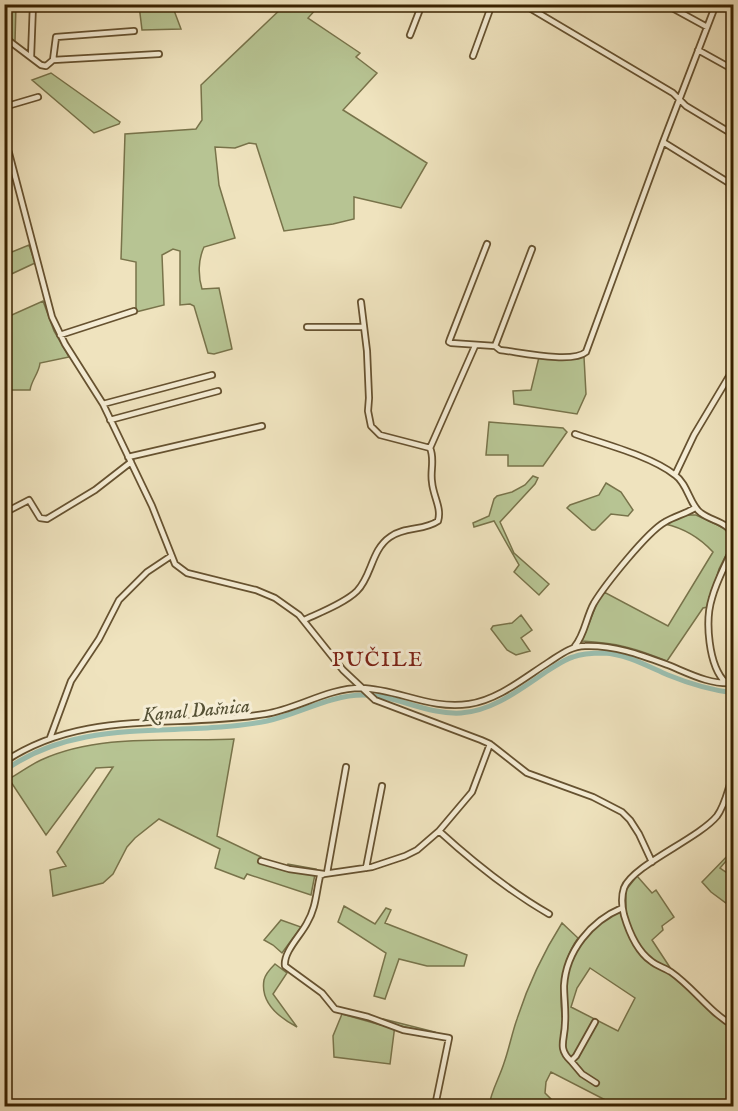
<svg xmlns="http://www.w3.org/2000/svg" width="738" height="1111" font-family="'IM FELL English',serif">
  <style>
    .green { fill: #b7c493; stroke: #78734a; stroke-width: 1.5; fill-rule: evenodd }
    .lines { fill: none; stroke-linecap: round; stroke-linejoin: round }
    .canal { stroke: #9abeaf; stroke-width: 5 }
    .street-casing { stroke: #665230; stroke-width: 8 }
    .street { stroke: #f5edd5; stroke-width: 4.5 }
    .labels { text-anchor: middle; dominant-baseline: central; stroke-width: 6; stroke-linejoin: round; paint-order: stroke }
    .water-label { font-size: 20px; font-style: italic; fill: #555135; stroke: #f5edd5 }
    .quarter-label { font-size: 21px; letter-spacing: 1.5px; fill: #7a1f14; stroke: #f5edd5 }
  </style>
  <rect width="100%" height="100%" fill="#efe3be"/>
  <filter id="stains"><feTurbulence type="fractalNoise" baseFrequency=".00333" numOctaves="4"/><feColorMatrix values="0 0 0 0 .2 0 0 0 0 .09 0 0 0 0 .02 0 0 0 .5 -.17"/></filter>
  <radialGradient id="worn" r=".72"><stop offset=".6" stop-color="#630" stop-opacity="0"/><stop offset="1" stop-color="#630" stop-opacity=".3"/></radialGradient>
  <!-- green -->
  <path class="green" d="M4,5H16L15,42L5,34Z
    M139,5H172L181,29L142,30Z
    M285,5H315L318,7L308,18L360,53L356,57L377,73L343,110L427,163L401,208L354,197V219L333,224L284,231L256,144L249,143L235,148L215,147L219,185L235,238L204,247C198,260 198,276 202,289L219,288L232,349L214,354L208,353L194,306L190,304L180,305V251L173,249L162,255L164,305L136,312V262L121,259L125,134L196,129L202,120L201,85Z
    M51,73L120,122L119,124L94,133L32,80Z
    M29,245L35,263L5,277V248L7,254Z
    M43,301L54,331L69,357L40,363C39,373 32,379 30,390H5V318Z
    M539,357L577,358L584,357L586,394L577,414L514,404L513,391L531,390Z
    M489,422L563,428L567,432L543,466H508V455H486Z
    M533,476L538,478L535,484L500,522L514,553L549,584L539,595L514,572L519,565L494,521L474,527L473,523L489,516L494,499L497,496L512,492L525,485Z
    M606,483L621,492L633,510L628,516L611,514L595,530H592L567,508L570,505L599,495Z
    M687,515H696L718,525L726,530L729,536L728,551L719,569L708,607L703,608L667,661C635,648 617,643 582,641L597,603L604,592L668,626L713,552C700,538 683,528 665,524Z
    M521,615L532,630L521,638L530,651L516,655L507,650L491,629L493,626L512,623Z
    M234,739L217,836L261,857L260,862L286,871L288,864L316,869L311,895L247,874L244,879L215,868L220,849L159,819L135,838L127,847L113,874L103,883L53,896L50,870L66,866L57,852L113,767L96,768L46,835L9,779C20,773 30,765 41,760C100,733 171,742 234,739Z
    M733,850V853L720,868L733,877V900L730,906L711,892L702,882Z
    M637,876L652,893L656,890L674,917L662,926L663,930L652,940L671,969L668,972L724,1023L733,1028V1082L728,1106H617L551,1072L546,1082L545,1093L552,1100L550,1106H489C491,1091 499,1079 504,1063C509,1049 512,1033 517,1019C528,985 543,953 562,923L578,938C562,961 559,988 562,1016C570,1005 566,992 567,979C571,949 597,918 626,910V890ZM590,968L635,998L618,1031L571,1007L577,988Z
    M344,906L375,924L386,908L391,910L385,923L467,955L464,966H427L399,959L385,999L374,996L386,953L338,922Z
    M281,920L301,927L282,953L273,945L264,940Z
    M275,964L287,973L273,994L297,1027C280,1018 260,1003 264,980C265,975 271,968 275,964Z
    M342,1014L381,1025L383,1019L435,1032V1033L395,1025L390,1064L334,1057L333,1036Z"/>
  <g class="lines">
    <!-- canal -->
    <path class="canal" d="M4,771C82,714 179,739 267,721C299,714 330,695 363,695C396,695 427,715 461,713C494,711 523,687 549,670C557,665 565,659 573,657C583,653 594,653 604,653C626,654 649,667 668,675C690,684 710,690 734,693"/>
    <!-- street casing -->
    <g class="street-casing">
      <path id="street" d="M523,4L673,93L686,106L734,135
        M665,4L707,27
        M716,4L663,142L734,186
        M730,4L734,6
        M410,35L422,4
        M4,37L41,65L46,66L53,60L56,37L134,31
        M698,50L734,70
        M473,56L492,4
        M31,57L33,4
        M53,60L159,54
        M4,107L38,97
        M4,141L9,153L52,317L65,344L103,404L152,506L175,564L187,573L256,590L275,598L299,615L343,670L375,700L481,740L490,744L527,773L593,797L622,812L630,820L639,834L652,862
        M487,244L450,339L449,342L451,343L495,346L532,249
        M361,302L367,351L369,398L368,411L371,426L380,435L430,448
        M307,327H363
        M60,335L134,311
        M495,346L500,350C519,352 572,364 586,352L663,142
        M103,404L212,375
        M110,420L218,391
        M575,434C604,444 651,456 675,475C688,484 690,506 701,513C713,522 728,521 734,537
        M128,457L262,426
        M675,475L694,435L734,368
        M4,513L29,500L40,518L47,519L95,490L131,462
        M304,620C319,613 345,603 357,591C372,576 371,550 390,537C405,526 424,531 438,521C442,508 433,496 432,482C430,471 435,459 430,448L475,346
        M575,646C585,634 586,617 594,603C605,585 647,532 665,522C675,516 685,514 695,508
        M726,683C708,666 705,620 712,598C717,579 727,563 734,545
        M731,683L730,698L734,710
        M50,738L71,681L99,639L119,600L147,572L171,556
        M4,762C84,708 175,729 265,714C297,709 328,688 361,688C398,689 430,710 469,704C498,700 524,678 549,662C560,655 571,646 585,646C615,645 641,655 668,665C690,674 710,685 734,683
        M734,773C728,787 726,804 717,816C698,839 633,865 624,888C621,897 622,907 624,915C629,932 637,951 651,961C657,966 665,968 671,972C694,988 709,1012 734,1026
        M439,831C473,862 509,891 549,914
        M261,861L289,869L324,874L372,867L405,856L417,850L439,831L472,792L490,744
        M366,868L382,786
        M327,873L346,767
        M324,874L320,876C316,893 316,908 307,923C301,935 283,952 285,966L322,993L335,1009L368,1017L403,1030L449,1038L435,1106
        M595,1022L576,1056L571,1061C557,1048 565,1040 565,1023C566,1011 564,998 564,986C566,951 591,921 622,908
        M571,1061L582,1074L596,1083"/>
    </g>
    <!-- street -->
    <use href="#street" class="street"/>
  </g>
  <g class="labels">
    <!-- water labels -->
    <g class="water-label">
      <text transform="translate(196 711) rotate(-5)">Kanal Dašnica</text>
    </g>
    <!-- quarter labels -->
    <g class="quarter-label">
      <text x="378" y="660">PUČILE</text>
    </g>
  </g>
  <!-- margin -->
  <rect width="738" height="1111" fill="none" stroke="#efe3be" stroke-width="24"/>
  <rect x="6" y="6" width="726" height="1099" fill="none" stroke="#382200" stroke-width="3"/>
  <rect x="12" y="12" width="714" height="1087" fill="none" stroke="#382200" stroke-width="1.5"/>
  <rect width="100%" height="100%" filter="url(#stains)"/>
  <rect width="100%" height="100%" fill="url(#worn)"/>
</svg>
